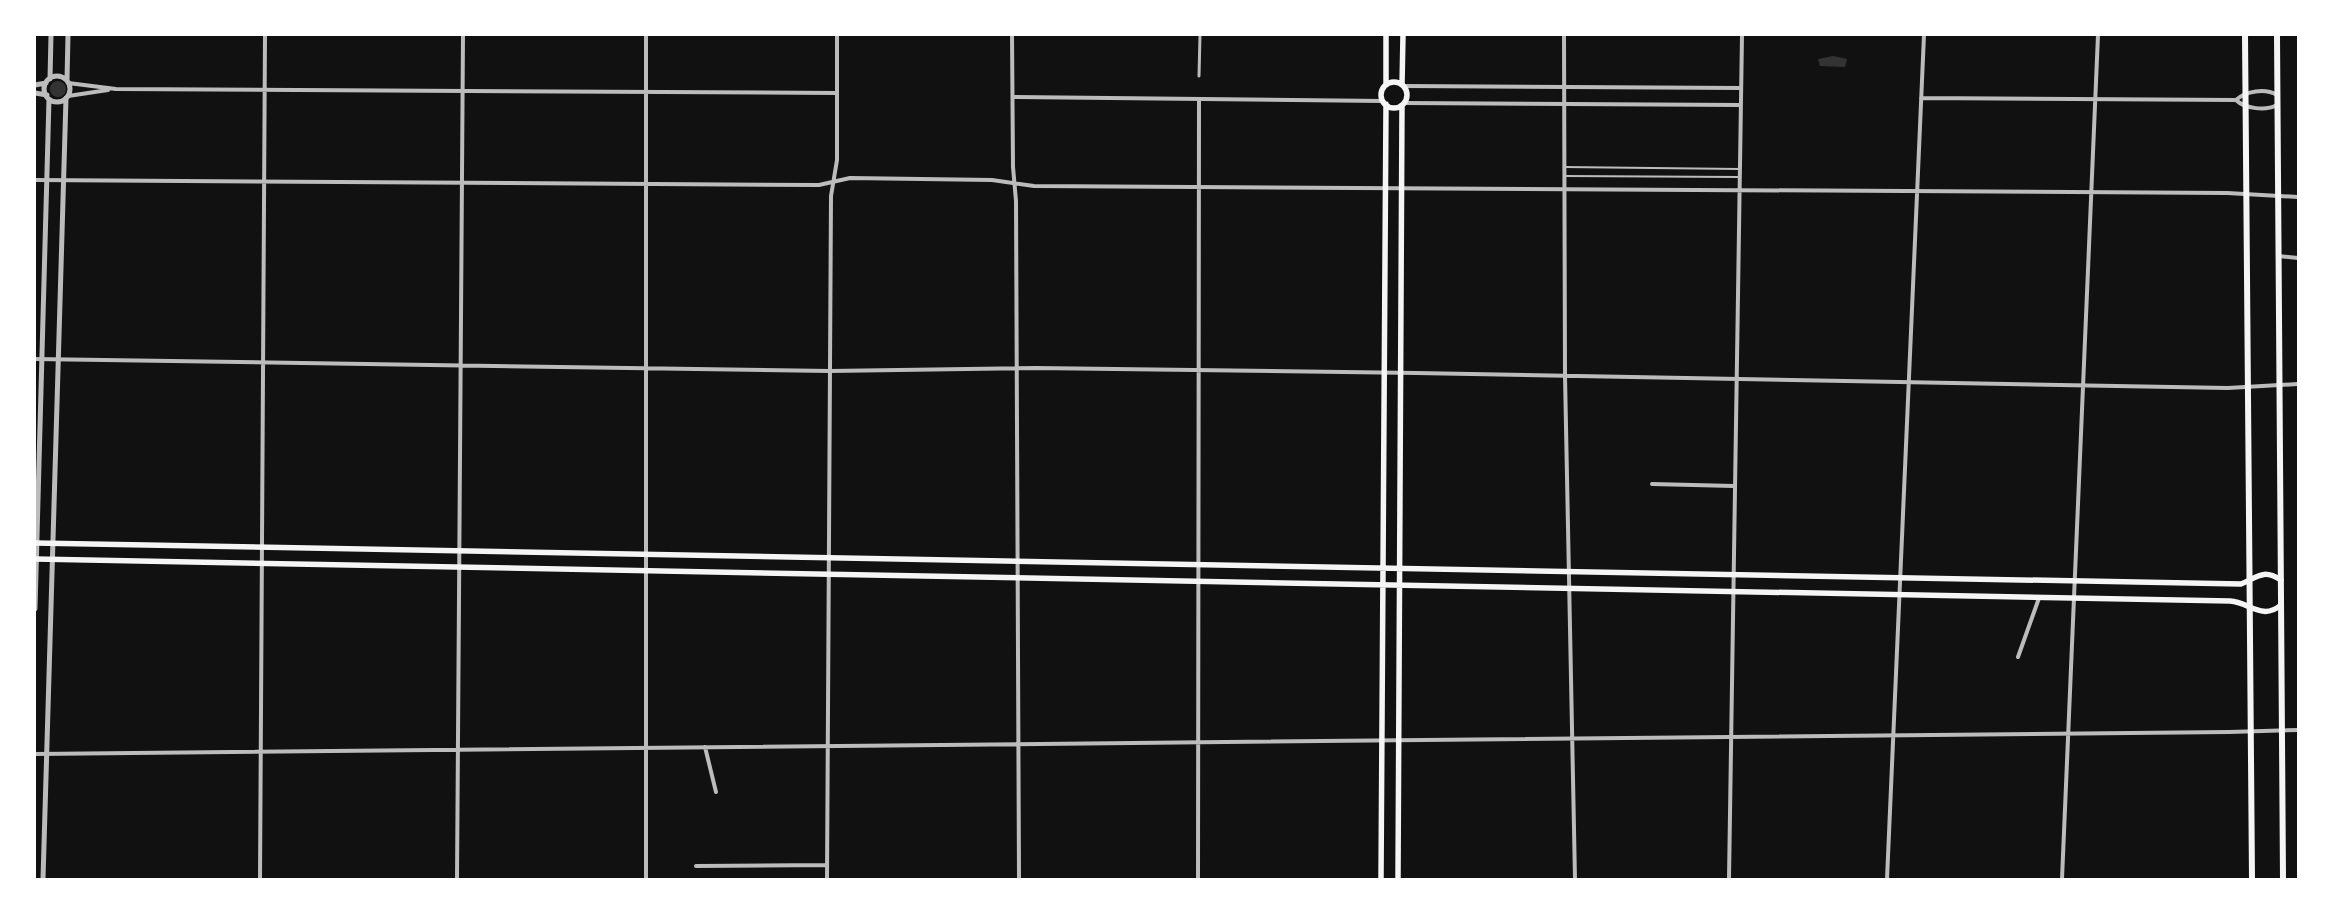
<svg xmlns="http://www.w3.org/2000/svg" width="2333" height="914" font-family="'IBM Plex Sans',sans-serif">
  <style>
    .water { fill: #333 }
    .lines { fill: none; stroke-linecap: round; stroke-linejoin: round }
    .service { stroke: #bcbcbc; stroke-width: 2 }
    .pedestrian { stroke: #bcbcbc; stroke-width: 3 }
    .minor { stroke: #bcbcbc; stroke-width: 4 }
    .tertiary { stroke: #bcbcbc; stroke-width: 5 }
    .secondary { stroke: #f5f5f5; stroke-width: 5.5 }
    .primary { stroke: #f5f5f5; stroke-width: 6 }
  </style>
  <rect width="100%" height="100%" fill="#111"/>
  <!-- water -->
  <path class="water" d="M1833,56L1847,59L1845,67L1820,66L1818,59Z
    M50 89a8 8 0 1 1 16 0a8 8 0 1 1-16 0Z"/>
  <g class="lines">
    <!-- service -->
    <path class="service" d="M1564,167L1740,169
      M1564,176L1739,177"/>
    <!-- pedestrian -->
    <path class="pedestrian" d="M1199,76L1200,35"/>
    <!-- minor -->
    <path class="minor" d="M646,35V879
      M1012,35L1013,167L1016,201L1019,879
      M1564,35L1565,376L1575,879
      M68,83L116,89L837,93
      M1403,86L1741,88
      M68,96L108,90
      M1013,97L1383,101
      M1921,98L2236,100C2245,109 2266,111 2277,105
      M2236,100C2246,91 2265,88 2277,95
      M1404,103L1741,105
      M35,180L819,185L850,178L992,180L1034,186L2227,193L2298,197
      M2278,256L2298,258
      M35,359L830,371L1036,368L1416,373L2228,388L2298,384
      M1652,484L1734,486
      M2018,657L2039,598
      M705,747L716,792
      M35,754L2229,732L2298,730
      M696,866L827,865
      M260,879L265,35
      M457,879L463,35
      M827,879L831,196L837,160V35
      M1198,879L1199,99
      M1729,879L1742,35
      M1887,879L1924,35
      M2062,879L2098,35"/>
    <!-- tertiary -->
    <path class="tertiary" d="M44 89a13 13 0 1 1 26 0a13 13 0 1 1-26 0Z
      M50,79L51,35
      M67,80L68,35
      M35,85L46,83
      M35,93L47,95
      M35,609L49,99
      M43,879L66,98"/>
    <!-- secondary -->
    <path class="secondary" d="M1381 95a13 13 0 1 1 26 0a13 13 0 1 1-26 0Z
      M1386,85V35
      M1402,85L1403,35
      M35,543L2241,584C2257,578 2262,568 2281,580
      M35,559L2230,601C2249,602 2262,621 2281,605
      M1381,879L1386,104
      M1398,879L1402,105"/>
    <!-- primary -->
    <path class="primary" d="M2245,35L2252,879
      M2277,35L2283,879"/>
  </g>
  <!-- border -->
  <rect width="2333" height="914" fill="none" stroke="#ffffff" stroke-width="72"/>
</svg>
